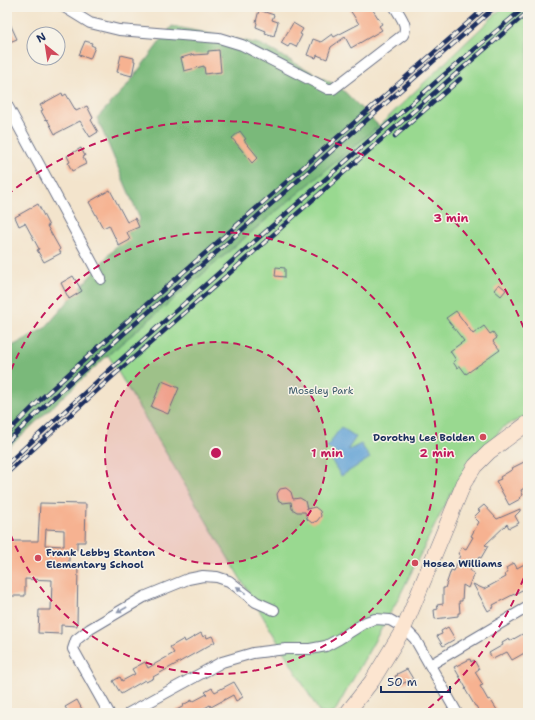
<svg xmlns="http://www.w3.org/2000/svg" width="535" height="720" font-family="'Shantell Sans',sans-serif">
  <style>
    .green { fill: #99d990; stroke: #5a8477 }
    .forest { fill: #7ab97a; stroke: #4a746c }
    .water { fill: #64a3d6; stroke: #40699a }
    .building { fill: #f6b291; fill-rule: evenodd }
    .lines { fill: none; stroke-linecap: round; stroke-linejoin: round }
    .minor-casing { stroke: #676e84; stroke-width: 12 }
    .secondary-casing { stroke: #676e84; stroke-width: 16 }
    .minor { stroke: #fff; stroke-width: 10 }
    .secondary { stroke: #fce5d0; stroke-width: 15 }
    .rail-casing { stroke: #1b2f5e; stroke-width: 4.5 }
    .rail { stroke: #f7f3e8; stroke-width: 3; stroke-dasharray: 9; stroke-linecap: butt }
    .oneway { fill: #8d97ae }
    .ring { fill: none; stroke: #c2185b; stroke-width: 2; stroke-dasharray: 7 5 }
    .poi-dot { fill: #d1495b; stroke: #f7f3e8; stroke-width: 1.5 }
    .labels { text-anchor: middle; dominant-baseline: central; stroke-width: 3; stroke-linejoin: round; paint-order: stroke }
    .park-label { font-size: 10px; fill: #3a5a6a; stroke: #f7f3e8 }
    .poi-label { font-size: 10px; font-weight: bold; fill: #1b2f5e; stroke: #f7f3e8; text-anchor: start }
    .centre { fill: #c2185b; stroke: #f7f3e8; stroke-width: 2 }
    .ring-label { font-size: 12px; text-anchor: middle; font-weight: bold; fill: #c2185b; stroke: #f7f3e8; stroke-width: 3; stroke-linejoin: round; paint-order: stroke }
  </style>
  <rect width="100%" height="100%" fill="#f7f3e8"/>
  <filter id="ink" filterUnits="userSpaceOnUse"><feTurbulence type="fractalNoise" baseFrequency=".025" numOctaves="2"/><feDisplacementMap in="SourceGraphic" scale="8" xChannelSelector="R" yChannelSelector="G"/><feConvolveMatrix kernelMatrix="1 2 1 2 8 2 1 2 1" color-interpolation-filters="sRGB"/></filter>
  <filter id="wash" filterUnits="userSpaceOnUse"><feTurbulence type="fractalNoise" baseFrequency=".012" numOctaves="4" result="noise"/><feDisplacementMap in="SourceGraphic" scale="16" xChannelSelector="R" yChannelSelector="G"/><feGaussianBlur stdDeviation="0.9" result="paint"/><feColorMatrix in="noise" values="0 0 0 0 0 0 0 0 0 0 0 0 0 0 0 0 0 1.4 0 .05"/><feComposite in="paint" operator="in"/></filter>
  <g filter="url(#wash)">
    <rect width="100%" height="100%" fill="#f3e4cc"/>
    <!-- green -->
    <path class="green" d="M503,7H528V415L503,427L451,493L397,601L334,713H320L108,355L255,229L379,126Z"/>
    <!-- forest -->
    <path class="forest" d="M172,26L260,44L341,88L379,126L255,229L108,355L7,449V349L45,328L140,219L97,118L125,88Z"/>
    <!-- water -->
    <path class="water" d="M341,427L356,437L348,449L349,450L361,444L370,458L341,476L332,461L338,457L336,453L327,447Z"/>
    <g id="blocks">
      <!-- building -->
      <path class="building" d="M348,7H371L382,24L379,26L382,30L351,48L345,37L331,47L327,59L317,55L316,58L307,55L313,39L321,42L332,34L334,37L359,24Z
        M259,10L274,15L272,20L278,22L274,36L265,33L266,31L256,27L257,23L256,22Z
        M7,17L17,39L7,43Z
        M293,23L303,29L300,34L302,35L296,47L290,44L288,47L281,43Z
        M85,41L92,43L91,45L95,47L90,59L79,55Z
        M219,50L221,72L205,74L204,66L184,71L181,58L194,54V55L208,54V51Z
        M121,55L134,58V61H135L132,76L117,72Z
        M62,93L63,96L66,94L76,111L87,106L93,118L91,120L98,132L90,137L80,121L55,134L47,119L46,120L41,111L43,110L40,105Z
        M240,131L246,139L244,140L258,157L252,163L232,138Z
        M81,148L85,156L83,157L86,164L72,171L68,163L70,162L67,156Z
        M110,190L127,222L135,218L139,227L127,232L130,240L119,246L109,225L103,228L89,202Z
        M38,204L49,226H47L60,249L59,250L61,253L44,262L37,250L39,249L25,223L19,226L15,217Z
        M276,267L285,268V277L275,276Z
        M73,276L82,291L69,299L61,283Z
        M499,284L506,290L501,296L494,290Z
        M456,311L473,334L484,326L490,334L493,332L497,338L493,341L500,350L466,374L460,366L457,368L453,362L456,360L450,351L464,341L446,318Z
        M162,381L179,388L168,414L151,407Z
        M528,460V486L521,490L523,495L519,498L520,499L509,505L496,481L501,479L500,477L513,469L512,468Z
        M286,488L291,492L293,499L300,498L305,501L307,509L315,507L320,511L321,516L317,521L312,523L307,519L305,512H297L292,509L291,502L283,503L278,500L277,494L280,489Z
        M40,503L86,504L85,542H77V550H69V565L78,566L77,626L61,625V634L38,633L39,610H51L52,580L25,579V596H7V541H38ZM46,529L64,530V546L45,545Z
        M484,505L497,519L520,509V511L515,516L519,523L509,528L507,524L485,545L488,546L481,558L479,557L470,571L474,573L468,588L463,585L462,601H459L460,613H458V616L435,619L434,610L438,609L437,605L443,604V588H445L451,570L454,571L460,555L458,554L462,547L466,549L473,537L471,536L479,522L474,517L480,511L478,510Z
        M528,562V587L493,605L494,607L488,611L473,584L484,589L506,577L505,574L508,572L506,568L514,563L517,568Z
        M448,627L455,639L443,646L437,636L442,634L441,631Z
        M528,631V651L512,660L507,652L493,659L489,653L503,645L502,643L509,639L510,641Z
        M201,633L203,637L206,635L207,638L212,636L215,642L153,677L154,678L146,682L145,680L121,694L113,681L120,677L122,681L135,674L132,669L145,662L148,668L174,653L170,647L184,639L185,642Z
        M470,659L471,662L474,660L479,669L475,672L483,685L480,686L488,700L490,699L499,713H480L476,706H475L465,689L466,688L454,667Z
        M407,669L413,679L399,685L395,676L398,675L397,674Z
        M234,682L243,697L236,701L233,695L211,707L210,705L196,713H171L184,706L183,705L192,700V702L207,694L205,692L212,688L215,692Z
        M77,700L84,713H69L65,707Z"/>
    </g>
  </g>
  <g filter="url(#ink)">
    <use href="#blocks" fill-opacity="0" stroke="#676e84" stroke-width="1"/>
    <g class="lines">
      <!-- minor casing -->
      <g class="minor-casing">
        <path id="minor" d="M64,7L90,23L119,30L219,38L242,45L328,89H333L403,35C409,26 400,16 395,7
          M7,105L101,279
          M430,665L528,607
          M109,713L73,649L76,640L90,629L144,597L188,579L203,576L217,577L229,581L256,602L274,610
          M129,713L222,662L253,653L286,649H310L326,646L339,639L366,622L375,619L390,620L404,628L415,639L457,713"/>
      </g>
      <!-- secondary casing -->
      <g class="secondary-casing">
        <path id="secondary" d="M347,713L372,681L404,628L464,483L475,466L489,452L528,423"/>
      </g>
      <!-- minor -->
      <use href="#minor" class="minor"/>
      <!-- secondary -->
      <use href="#secondary" class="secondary"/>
      <!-- rail casing -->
      <g class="rail-casing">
        <path id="rail" d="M395,136L460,79
          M7,433L42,398L123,325L486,7
          M7,442L71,381L128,330L495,7
          M7,464L114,366L239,255L445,74L525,7
          M7,473L114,375L450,79L528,12"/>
      </g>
      <!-- rail -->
      <use href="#rail" class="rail"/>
    </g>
    <!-- one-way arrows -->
    <defs><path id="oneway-solid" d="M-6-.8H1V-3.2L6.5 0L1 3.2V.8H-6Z"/></defs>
    <g class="oneway">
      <use href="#oneway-solid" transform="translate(241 590) rotate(-143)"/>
      <use href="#oneway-solid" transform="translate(122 610) rotate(150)"/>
    </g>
  </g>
  <!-- distance rings -->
  <circle cx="216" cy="453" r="111" fill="#c2185b" fill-opacity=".12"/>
  <g class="ring">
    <circle cx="216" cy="453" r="111"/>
    <path d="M7 381A221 221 0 1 1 7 525"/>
    <path d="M528 567A332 332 0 0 1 423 713M7 195A332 332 0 0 1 528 339"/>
  </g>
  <!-- markers -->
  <g class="poi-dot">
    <circle cx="483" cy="437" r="4"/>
    <circle cx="38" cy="558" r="4"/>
    <circle cx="415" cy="563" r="4"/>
  </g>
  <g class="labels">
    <!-- park labels -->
    <g class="park-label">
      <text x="321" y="390">Moseley Park</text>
    </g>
    <!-- poi labels -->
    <g class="poi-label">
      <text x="475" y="437" text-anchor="end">Dorothy Lee Bolden</text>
      <text x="46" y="552">Frank Lebby Stanton<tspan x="46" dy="12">Elementary School</tspan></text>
      <text x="423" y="563">Hosea Williams</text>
    </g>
  </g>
  <circle cx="216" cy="453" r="6" class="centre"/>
  <g class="ring-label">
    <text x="451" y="222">3 min</text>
    <text x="327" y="457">1 min</text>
    <text x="437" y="457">2 min</text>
  </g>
  <!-- margin -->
  <rect width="535" height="720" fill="none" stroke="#f7f3e8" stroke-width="24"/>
  <!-- north arrow -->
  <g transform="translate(46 46) rotate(330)"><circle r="19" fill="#f7f3e8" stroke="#9fa5b1"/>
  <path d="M0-3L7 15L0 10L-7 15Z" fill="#d1495b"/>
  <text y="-6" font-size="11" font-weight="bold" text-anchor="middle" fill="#1b2f5e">N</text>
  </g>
  <!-- scale -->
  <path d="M381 686v6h69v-6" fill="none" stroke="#1b2f5e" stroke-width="2"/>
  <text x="387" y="686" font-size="12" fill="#1b2f5e" stroke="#f7f3e8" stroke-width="3" paint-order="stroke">50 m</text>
</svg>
